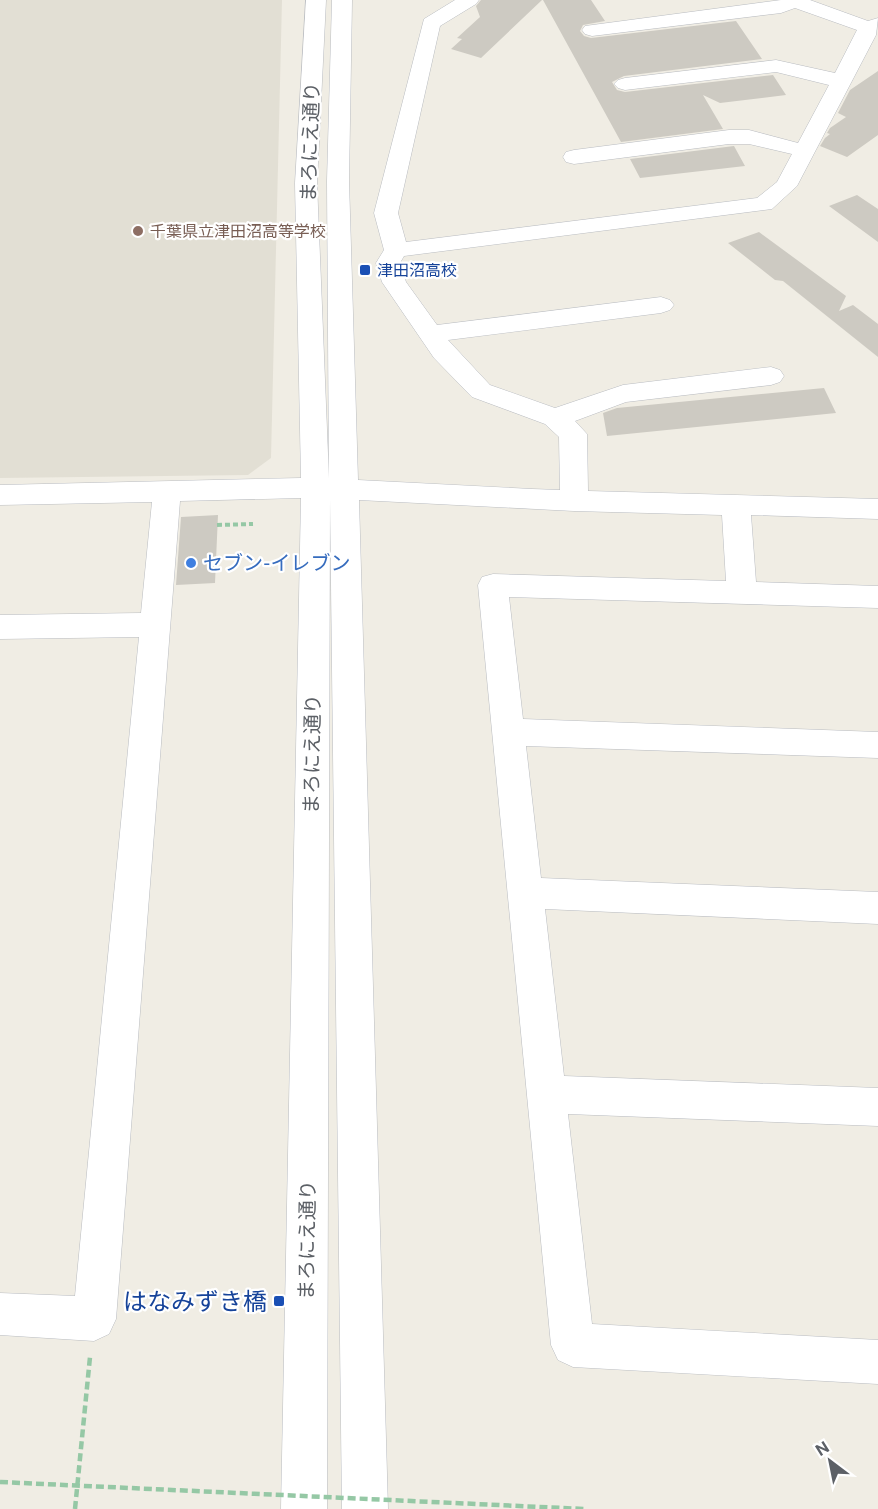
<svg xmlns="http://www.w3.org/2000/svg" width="878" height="1509" font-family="'Public Sans','Noto Sans JP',sans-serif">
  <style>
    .education { fill: #e2dfd4 }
    .building { fill: #cdcac2 }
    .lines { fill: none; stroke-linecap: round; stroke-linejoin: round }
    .minor-casing { stroke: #b9bcc1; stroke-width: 1 }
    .path-far1 { stroke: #95c8a5; stroke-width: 4; stroke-dasharray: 5 3; stroke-linecap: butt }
    .path { stroke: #95c8a5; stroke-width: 4.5; stroke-dasharray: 8 4; stroke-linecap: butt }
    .minor { fill: #fff; fill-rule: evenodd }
    .path-bridge { stroke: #95c8a5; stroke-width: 4.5; stroke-dasharray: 8 4; stroke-linecap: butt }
    .education-dot { fill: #8d6e63; stroke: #fff; stroke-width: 2 }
    .transit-dot { fill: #1a4fb4; stroke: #fff; stroke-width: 2 }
    .shop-dot { fill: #3f7fe0; stroke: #fff; stroke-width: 2 }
    .labels { text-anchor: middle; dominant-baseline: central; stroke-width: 4.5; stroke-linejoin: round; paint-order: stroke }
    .far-education-label { font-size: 16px; fill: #785e54; stroke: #fff; text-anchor: start }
    .far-transit-label { font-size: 16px; fill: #164399; stroke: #fff; text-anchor: start }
    .street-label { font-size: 20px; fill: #5c6066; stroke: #fff }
    .shop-label { font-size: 20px; fill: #366cbe; stroke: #fff; text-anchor: start }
    .near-transit-label { font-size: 24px; fill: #164399; stroke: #fff; text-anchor: end }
  </style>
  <rect width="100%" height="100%" fill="#f0ede4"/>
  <!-- education -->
  <path class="education" d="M0,0H282L271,458L248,475L0,478Z"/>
  <!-- building -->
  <path class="building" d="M481,0H542L481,58L451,49L462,39L457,38L480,17L476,6Z
    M543,0H591L605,21L583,25L580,31L584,36L591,38L736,21L762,59L624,76L612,82L617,90L625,92L773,75L786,95L720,103L703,95L723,129L621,142Z
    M878,71V135L847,157L820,146L825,138L830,134L827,133L830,128L846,117L838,113L850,90Z
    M734,146L745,166L640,178L630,159Z
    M857,195L878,209V242L829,206Z
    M759,232L846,296L839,311L853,305L878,324V357L783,281L775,280L728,243Z
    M824,388L836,413L607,436L603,413L617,408Z
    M218,515L215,583L176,585L181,517Z"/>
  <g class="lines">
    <!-- minor casing -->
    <g class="minor-casing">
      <path id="minor" d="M306,0H326L317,183L329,479L327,181L332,0H352L349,181L358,480L532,489L560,490L559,437L545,424L472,397L434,358L382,282L376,263L384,250L374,213L424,19L455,0H479L476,4L440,26L398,213L406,242L757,198L777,182L792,154L749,144H729L574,164L566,162L563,157L566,152L574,150L729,130H749L798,143L829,85L776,72L625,90L618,88L614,84L618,80L625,78L776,60L835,73L857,30L795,8L781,13L592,36L585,34L582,30L585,26L781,0H810L868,21L878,18L876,35L797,186L772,209L404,256L400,263L406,282L437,325L661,297L670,300L674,305L670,310L661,313L448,340L490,385L555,408L623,385L771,367L780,370L784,376L780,382L771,385L626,402L575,421L587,434L588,491L878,499V519L751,515L756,582L878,586V608L509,597L523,719L878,732V758L526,746L541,878L878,892V924L545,909L564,1076L878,1088V1126L568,1114L592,1324L878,1340V1384L573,1367L558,1360L551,1345L478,585L482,577L493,574L726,581L722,515L574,511L359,500L388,1509H342L330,499L327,1509H281L301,498L180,501L116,1319L109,1334L94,1341L0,1335V1293L75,1296L139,637L0,639V615L141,613L152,502L0,505V485L301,478L295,183Z"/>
    </g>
    <!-- path-far1 -->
    <path class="path-far1" d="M217,525L253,524"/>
    <!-- path -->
    <path class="path" d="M75,1509L90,1357"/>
    <!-- minor -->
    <use href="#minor" class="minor"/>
    <!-- path-bridge -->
    <path class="path-bridge" d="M0,1482L584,1509"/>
  </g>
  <!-- markers -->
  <circle class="education-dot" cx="138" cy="231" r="6"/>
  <g class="transit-dot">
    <rect x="359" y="264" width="12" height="12" rx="3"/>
    <rect x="273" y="1295" width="12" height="12" rx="3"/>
  </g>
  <circle class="shop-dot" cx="191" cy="563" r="6"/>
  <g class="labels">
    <!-- far-education labels -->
    <g class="far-education-label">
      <text x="150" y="231">千葉県立津田沼高等学校</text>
    </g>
    <!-- far-transit labels -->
    <g class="far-transit-label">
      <text x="377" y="270">津田沼高校</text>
    </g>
    <!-- street labels -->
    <g class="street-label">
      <text transform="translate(310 142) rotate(-88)">まろにえ通り</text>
      <text transform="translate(312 754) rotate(-89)">まろにえ通り</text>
      <text transform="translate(307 1240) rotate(-89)">まろにえ通り</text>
    </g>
    <!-- shop labels -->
    <g class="shop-label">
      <text x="203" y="563">セブン-イレブン</text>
    </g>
    <!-- near-transit labels -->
    <g class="near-transit-label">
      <text x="267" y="1301">はなみずき橋</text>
    </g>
  </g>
  <!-- north arrow -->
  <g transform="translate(830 1461) rotate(328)" stroke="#ffffff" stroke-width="4.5" paint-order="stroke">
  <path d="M0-4.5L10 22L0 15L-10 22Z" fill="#5c6066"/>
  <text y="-9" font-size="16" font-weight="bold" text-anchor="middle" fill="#5c6066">N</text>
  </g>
</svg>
